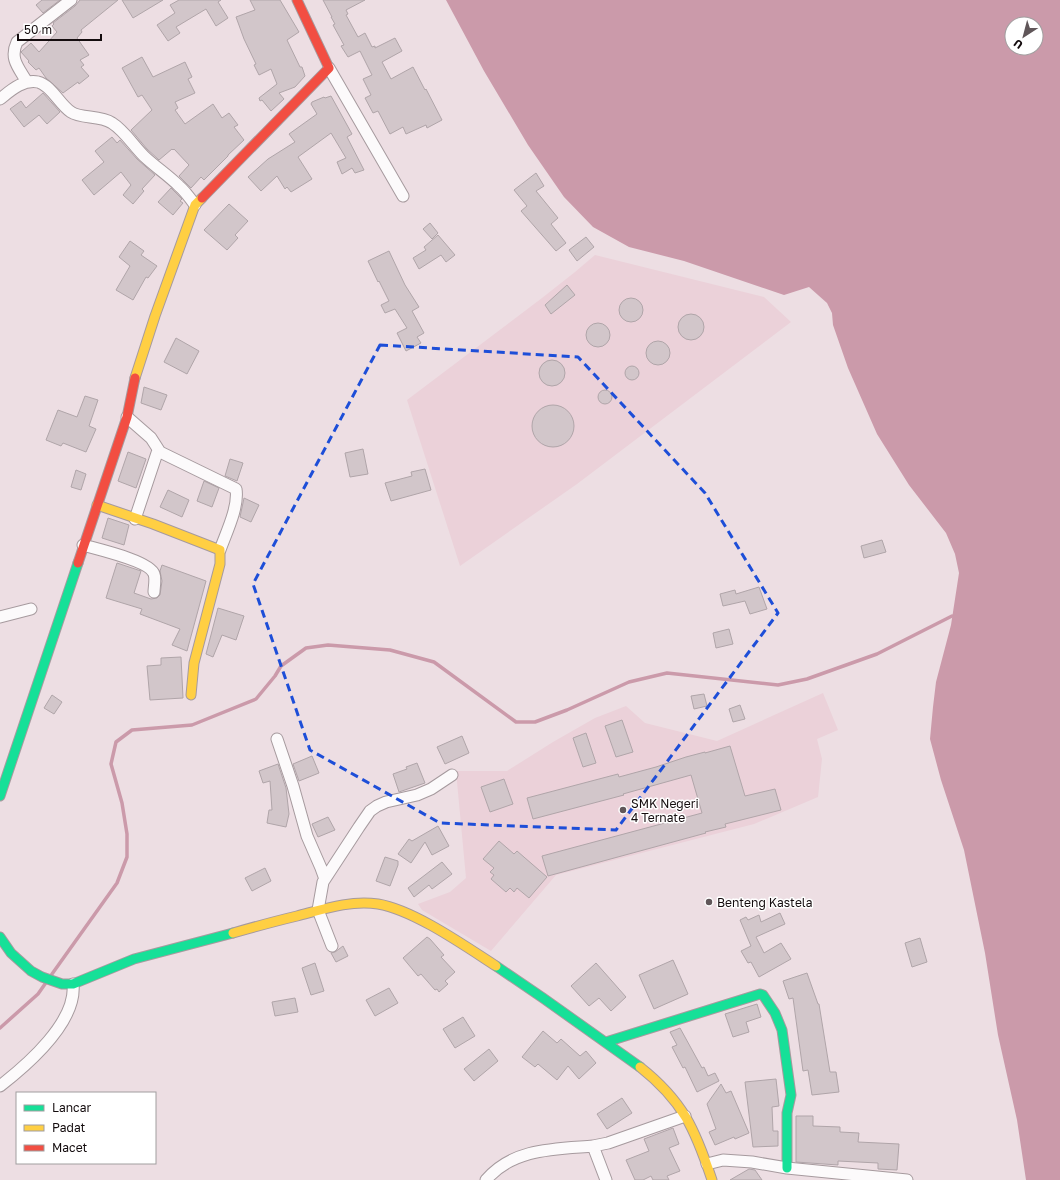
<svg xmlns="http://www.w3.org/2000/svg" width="1060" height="1180" font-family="'Golos Text',sans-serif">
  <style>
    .built { fill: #ebd1d9 }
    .water { fill: #cb9aaa; fill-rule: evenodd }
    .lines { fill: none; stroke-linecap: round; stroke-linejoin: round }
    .stream { stroke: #cb9aaa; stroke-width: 3.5 }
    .building { fill: #d2c6ca; stroke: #b0a5a9 }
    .street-casing { stroke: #a69a9e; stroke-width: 13 }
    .fast-casing { stroke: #a69a9e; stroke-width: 11 }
    .slow-casing { stroke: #a69a9e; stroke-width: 11 }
    .jam-casing { stroke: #a69a9e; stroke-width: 11 }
    .street { stroke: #fcfafb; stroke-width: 11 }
    .fast { stroke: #16e098; stroke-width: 9 }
    .slow { stroke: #ffcf43; stroke-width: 9 }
    .jam { stroke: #f24e42; stroke-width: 9 }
    .marked { fill: none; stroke: #1d4ed8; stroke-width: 3; stroke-dasharray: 8 5; stroke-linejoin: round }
    .poi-dot { fill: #605659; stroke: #fff; stroke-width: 1.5 }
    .labels { text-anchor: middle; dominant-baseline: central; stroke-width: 3; stroke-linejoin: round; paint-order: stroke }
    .poi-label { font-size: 12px; fill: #140c0e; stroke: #fff; text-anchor: start }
  </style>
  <rect width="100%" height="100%" fill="#eddee3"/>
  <!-- built -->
  <path class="built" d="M595,255L764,297L791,322L577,484L460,566L407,400L542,298L575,272Z
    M823,693L838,730L817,739L822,759L818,797L754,824L556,875L491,951L422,910L418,904L450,892L466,878L456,771H507L553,742L595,718L626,706L645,723L717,741Z"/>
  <!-- water -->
  <path class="water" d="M446,0H1060V1180H1026L1017,1120L998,1035L985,953L964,850L941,780L930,739L933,707L936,682L951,625L959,573L955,554L946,533L909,485L877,434L848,368L833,325L832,313L827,303L809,287L784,295L684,261L629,247L593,227L564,197L528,145L484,71ZM1012,24H1036V48H1012Z"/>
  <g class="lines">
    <!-- stream -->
    <path class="stream" d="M52,974L117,883L127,857V834L122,803L111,764L116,742L132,730L192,725L256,699L275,676L281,666L306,648L328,645L390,650L434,662L516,722H535L567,710L629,682L667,673L778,685L807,679L877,654L952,616
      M0,1028L38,994L45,984"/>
  </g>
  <!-- building -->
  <path class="building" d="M42,0H60L43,13L36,5Z
    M80,0H118L81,30L82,32L77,38L89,55L80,60L84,65L81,67L89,76L79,84L78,82L63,93L46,78L39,68L36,70L28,62L29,61L21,52L31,43L39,52L57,32L52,26L54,24L53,23L75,6Z
    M122,0H163L133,18Z
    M179,0H221L218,2L228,18L216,26L206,9L176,27L180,33L168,41L157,25L175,13L170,5Z
    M250,0H280L299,32L287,40L300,67H302L305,76L295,87L279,93L284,99L271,111L262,100L260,101L259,98L277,84L271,69L259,75L254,65L256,64L244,39L236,17L255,10Z
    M323,0H365L346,10L348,14L346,15L358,37L365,33L372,47L375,46V48L395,38L402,51L382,62L391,79L413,67L425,90L426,89L442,120L427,128L426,125L406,134L403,127L390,134L378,111L373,113L365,98L371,95L363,79L372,75L360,51L348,57L341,46L344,45L333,25L335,24L331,17H332Z
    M142,57L153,77L185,62L192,77L188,79L195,93L175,102L178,108L175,110L185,124L213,104L222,118L229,113L238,125L234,127L244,140L228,155V156L204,180L201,177L191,188L179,176L189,165L174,149L173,150L172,149L159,160L147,149L131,130L152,110L142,95L138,97L122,68Z
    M43,93L60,112L47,124L39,115L24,127L10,109L21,101L26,108Z
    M331,96L352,134L347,137L364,170L355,173L352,168L342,174L337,162L346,158L331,133L298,157L312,179L291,192L287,187L285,189L277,176L261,191L248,177L268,159L295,142L289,134L317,114L311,104L312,102L324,97L325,98Z
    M112,137L117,143L120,140L137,159L155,175L142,189L144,191L133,204L123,195L131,185L121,172L94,195L82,180L104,162L95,151Z
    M536,173L544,186L536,191L558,218L551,224L566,243L556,251L521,211L527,206L514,190Z
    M171,188L182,199L180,201L183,203L173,215L158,202Z
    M229,204L248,221L235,235L238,238L227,250L204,230Z
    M430,223L438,233L432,239L423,229Z
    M438,235L455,255L446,262L441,255L419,269L413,258L426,250L424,247Z
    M586,237L594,247L577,261L569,250Z
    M130,241L144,251L141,255L157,266L148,278L146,277L133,300L116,290L130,266L119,257Z
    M389,251L405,285L419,307L412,311L424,333L417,337L421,343L406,351L397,333L407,328L395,309L385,313L381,305L389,301L379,281L378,282L368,261Z
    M567,285L575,295L551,314L545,305Z
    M619 310a12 12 0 1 1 24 0a12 12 0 1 1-24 0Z
    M678 327a13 13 0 1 1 26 0a13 13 0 1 1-26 0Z
    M586 335a12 12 0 1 1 24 0a12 12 0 1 1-24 0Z
    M176,338L199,351L187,374L164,362Z
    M646 353a12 12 0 1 1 24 0a12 12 0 1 1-24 0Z
    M539 373a13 13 0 1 1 26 0a13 13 0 1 1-26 0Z
    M625 373a7 7 0 1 1 14 0a7 7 0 1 1-14 0Z
    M144,387L167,395L161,410L141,403Z
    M598 397a7 7 0 1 1 14 0a7 7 0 1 1-14 0Z
    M85,396L98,400L89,426L96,429L86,452L63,443L61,446L46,440L58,410L77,417Z
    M532 426a21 21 0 1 1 42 0a21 21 0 1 1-42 0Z
    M363,449L368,474L350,477L345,453Z
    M128,452L146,459L136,488L118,481Z
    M230,459L243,463L237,481L225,476Z
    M425,469L431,490L391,501L385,483L412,476L411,472Z
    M76,470L86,474L81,490L71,487Z
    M204,481L219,488L212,507L197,501Z
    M168,490L189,500L182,517L160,507Z
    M244,498L259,505L251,522L240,517Z
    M108,518L129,525L124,545L102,538Z
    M882,540L886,552L864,558L861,546Z
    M117,563L141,571L134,593L151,599L157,598L160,595L162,581L160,571L162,565L206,581L187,651L172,645L180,629L140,614L142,609L106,598Z
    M759,587L767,609L750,614L745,601L723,606L720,594L735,590L736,594Z
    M218,608L244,616L236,640L222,635L213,657L206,654Z
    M729,629L733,644L716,648L713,633Z
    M181,657L183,698L150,700L147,666L161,665V658Z
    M704,694L707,706L694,709L691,696Z
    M52,695L62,702L54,714L44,708Z
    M740,705L745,719L733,722L729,709Z
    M622,720L633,752L616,757L605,726Z
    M586,733L596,763L583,767L573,738Z
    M462,736L469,753L445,764L437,747Z
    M730,746L745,796L775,789L781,810L725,824L726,827L705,832L706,833L548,876L542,856L702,813L691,775L623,794L624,795L533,819L527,798L618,774L619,777L656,767L686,757L705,752V753Z
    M312,756L319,773L299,781L293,764Z
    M417,763L425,783L399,792L393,774L407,769L406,767Z
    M278,764L286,788L289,814L286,827L267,823L269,810H272L270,781L263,783L259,771Z
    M504,779L513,804L490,812L481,787Z
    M328,817L335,830L318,837L312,824Z
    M438,826L449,846L432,855L425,842L411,863L398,854L409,839L412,841Z
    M499,841L514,854L517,851L547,877L529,898L517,888L514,892L510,888L506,892L491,879L494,875L490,872L494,868L483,859Z
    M385,857L398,861V865L390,886L376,881Z
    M442,862L452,874L432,889L429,885L414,897L408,888Z
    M265,868L271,881L252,891L245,878Z
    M780,913L785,924L756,937L764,953L781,943L791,959L759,977L751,962L748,963L741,951L751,946L740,920L746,917L748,920L759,915L761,922Z
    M427,937L430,939L444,955L441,957L455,972L445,981L448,984L439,992L437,989L435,990L421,974L418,976L403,958Z
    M920,938L927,962L912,967L905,943Z
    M343,946L348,956L336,962L331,953L335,952Z
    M673,960L688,994L654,1009L639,975Z
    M315,963L324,991L311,995L302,968Z
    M596,963L626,997L611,1011L599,998L589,1006L571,986Z
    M807,973L818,1004H819L830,1072H836L839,1092L812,1095L808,1070L803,1071L793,998L789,999L783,981Z
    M389,988L398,1003L375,1016L366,1000Z
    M295,998L298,1012L275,1016L272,1002Z
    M757,1004L761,1017L746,1022L749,1032L733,1037L725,1014Z
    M463,1017L475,1036L455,1048L443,1029Z
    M680,1028L702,1068L704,1067L708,1076L715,1073L719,1081L697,1092L685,1067L683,1068L672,1047L677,1045L670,1032Z
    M543,1031L557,1043L561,1039L580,1056L586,1051L596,1063L579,1079L568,1066L557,1080L538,1064L535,1067L522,1057Z
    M489,1049L498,1061L474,1081L464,1069Z
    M776,1079L779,1106L772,1107L773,1131H778V1146L753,1147L745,1082Z
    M721,1084L726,1093L731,1091L749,1133L735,1139L734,1137L715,1145L709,1132L716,1129L707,1104Z
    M622,1098L632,1113L607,1129L597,1114Z
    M796,1116H813V1126L840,1127V1132L859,1133L858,1142L899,1144L897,1170L878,1169V1163L838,1161V1165L796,1162Z
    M673,1128L679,1144L669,1148L680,1171L667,1176L669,1180H653L651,1176L643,1180H635L626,1160L649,1151L644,1139Z
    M749,1169L755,1170L762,1180H730Z"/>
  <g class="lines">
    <!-- street casing -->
    <g class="street-casing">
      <path id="street" d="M329,68L403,196
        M27,82C19,68 9,59 17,42L71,0
        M0,99C10,91 23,79 38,82C51,85 60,105 71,112C81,119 100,115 112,123C125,131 135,148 146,158C157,168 169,176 179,186C185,191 190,198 195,205
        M127,417L151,438L160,452L236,489C239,507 226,533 220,550
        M135,519L158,450
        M83,545C97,549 150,561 154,574C156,579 154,587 154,592
        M0,617L31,609
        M277,739L293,786L307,836L321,868L325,879
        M332,946L318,910L323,882L359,827L370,811L377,806L386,802L417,795L431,789L452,775
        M0,1086C27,1065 77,1022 73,984
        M707,1164L723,1160L752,1162L787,1168L907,1180
        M486,1180C513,1148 555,1149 593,1146
        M606,1180L593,1146L608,1143L685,1116"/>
    </g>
    <!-- fast casing -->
    <g class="fast-casing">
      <path id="fast" d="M0,796L78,563
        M0,937L11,953L31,971L42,977L62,984H73L134,959L233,933
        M496,966L543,998L640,1067
        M606,1042L760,994L763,995L775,1013L782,1030L791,1095L787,1113V1168"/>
    </g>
    <!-- slow casing -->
    <g class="slow-casing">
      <path id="slow" d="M135,378L155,316L195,205L202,198
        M97,505L153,524L220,550V564L194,663L191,695
        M233,933C254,927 276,921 297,916C324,909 350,900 378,904C414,910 465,946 496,966
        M640,1067C683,1101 695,1129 712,1180"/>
    </g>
    <!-- jam casing -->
    <g class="jam-casing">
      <path id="jam" d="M202,198L329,68L297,0
        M78,563L127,417L135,378"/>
    </g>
    <!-- street -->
    <use href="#street" class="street"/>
    <!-- fast -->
    <use href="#fast" class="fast"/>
    <!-- slow -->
    <use href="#slow" class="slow"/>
    <!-- jam -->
    <use href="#jam" class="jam"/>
  </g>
  <!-- marked area -->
  <path class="marked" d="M380,345L578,357L705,493L778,613L616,830L440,823L310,750L253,584Z"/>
  <!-- markers -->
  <g class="poi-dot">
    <circle cx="623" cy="810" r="4"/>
    <circle cx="709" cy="902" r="4"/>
  </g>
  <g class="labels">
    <!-- poi labels -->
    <g class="poi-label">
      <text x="631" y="803">SMK Negeri<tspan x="631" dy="14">4 Ternate</tspan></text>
      <text x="717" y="902">Benteng Kastela</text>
    </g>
  </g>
  <!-- legend -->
  <rect x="16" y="1092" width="140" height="72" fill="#ffffff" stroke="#a19e9f"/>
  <rect x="24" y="1105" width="20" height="6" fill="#16e098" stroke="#a19e9f"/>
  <text x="52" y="1112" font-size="12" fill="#140c0e">Lancar</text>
  <rect x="24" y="1125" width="20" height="6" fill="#ffcf43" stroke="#a19e9f"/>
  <text x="52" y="1132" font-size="12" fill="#140c0e">Padat</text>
  <rect x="24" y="1145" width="20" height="6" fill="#f24e42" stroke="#a19e9f"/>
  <text x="52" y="1152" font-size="12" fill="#140c0e">Macet</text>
  <!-- north arrow -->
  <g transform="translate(1024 36) rotate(216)"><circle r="19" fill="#ffffff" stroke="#a19e9f"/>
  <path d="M0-3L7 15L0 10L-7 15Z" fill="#605659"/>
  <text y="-6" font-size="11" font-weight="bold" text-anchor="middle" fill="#140c0e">U</text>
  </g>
  <!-- scale -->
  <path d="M18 34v6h83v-6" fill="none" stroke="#140c0e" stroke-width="2"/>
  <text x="24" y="34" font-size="12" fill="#140c0e" stroke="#ffffff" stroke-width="3" paint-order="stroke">50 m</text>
</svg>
